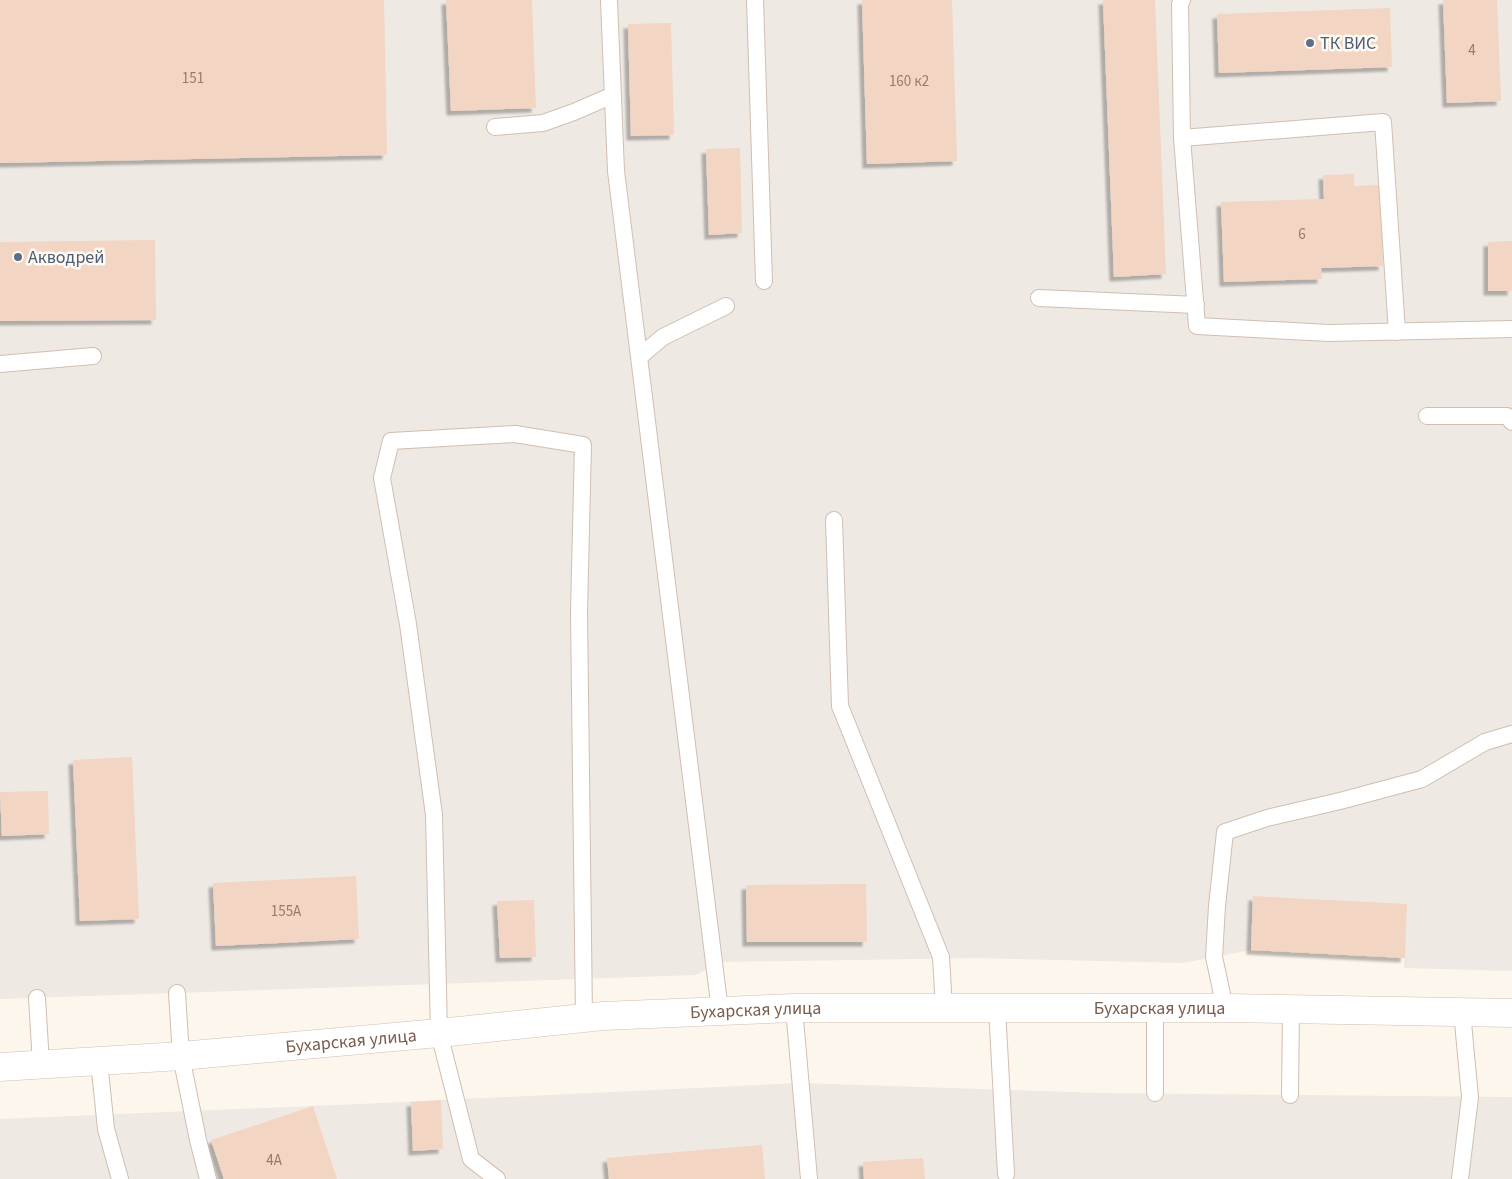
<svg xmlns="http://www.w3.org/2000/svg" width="1512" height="1179" font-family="'Source Sans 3',sans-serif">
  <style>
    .industrial { fill: #efe9e4 }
    .building { fill: #f3d5c3; filter: url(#shadow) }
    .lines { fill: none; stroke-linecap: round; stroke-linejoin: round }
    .lane-casing { stroke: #d1beb0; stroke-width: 18 }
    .street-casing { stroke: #d1beb0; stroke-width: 29 }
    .lane { stroke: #fff; stroke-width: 16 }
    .street { stroke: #fff; stroke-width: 28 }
    .service-dot { fill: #5c6f8a; stroke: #fffaf3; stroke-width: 2 }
    .labels { text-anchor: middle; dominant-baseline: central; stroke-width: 5; stroke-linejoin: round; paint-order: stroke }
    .number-label { font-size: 15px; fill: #987a6a }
    .service-label { font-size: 18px; fill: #4e5e75; stroke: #fffaf3; text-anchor: start }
    .street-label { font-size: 18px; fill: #7a5c4d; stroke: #fffaf3 }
  </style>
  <defs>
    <filter id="shadow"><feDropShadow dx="-4.5" dy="4.5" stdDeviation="1" flood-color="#0004"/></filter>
  </defs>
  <rect width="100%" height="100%" fill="#fdf6ec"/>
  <!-- industrial -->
  <path class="industrial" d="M0,0H1512V971L1404,968V958L1251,950L1183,963L976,958L724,962L695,975L0,999Z
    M800,1083L1100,1093L1512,1097V1179H0V1119L360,1104Z"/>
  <!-- building -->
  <path class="building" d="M0,0H384L387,155L0,163Z
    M446,0H532L536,108L451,111Z
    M862,0H952L957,161L867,164Z
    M1103,0H1155L1166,274L1114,277Z
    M1443,0H1497L1501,101L1447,103Z
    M1390,8L1392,67L1219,73L1217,14Z
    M671,23L674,135L631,136L628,24Z
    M740,148L742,233L709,235L706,149Z
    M1354,174V186L1380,185L1383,266L1321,268L1322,279L1224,282L1221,202L1324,199L1323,175Z
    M155,240L156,320L0,321V242Z
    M1512,241V291H1488V242Z
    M132,757L139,919L80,921L73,760Z
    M48,791L49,834L2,836L0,792Z
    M356,876L359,939L216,946L213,883Z
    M866,884L867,942H747L746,885Z
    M1253,896L1407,904L1405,958L1251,950Z
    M534,900L536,957L500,958L497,901Z
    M441,1100L443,1149L413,1151L411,1102Z
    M313,1106L337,1179H224L211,1140Z
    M762,1145L765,1179H609L607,1158Z
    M923,1158L925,1179H864L863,1162Z"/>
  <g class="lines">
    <!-- lane casing -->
    <g class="lane-casing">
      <path id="lane" d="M609,0L616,171L720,1011
        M755,0L764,281
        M1182,0L1180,4L1182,138
        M495,127L543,123L574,112L613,95
        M1039,298L1196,305
        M1397,332L1383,122L1182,138L1197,326L1329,333L1512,329
        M639,357L663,337L726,306
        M0,364L93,356
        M1427,416H1507L1512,422
        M834,520L840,706L941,957L944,1008
        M177,993L181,1056L198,1140L208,1179
        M37,998L41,1064
        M794,1008L809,1179
        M997,1008L1006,1174
        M1155,1008V1093
        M1225,1008L1214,957L1217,906L1225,832L1267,818L1340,801L1422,779L1485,742L1512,734
        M99,1061L106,1129L120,1179
        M1290,1095L1291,1009
        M497,1179L471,1159L439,1033L434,815L408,624L382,478L391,441L515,434L583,445L579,612L584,1018
        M1460,1179L1470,1097L1462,1012"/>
    </g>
    <!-- street casing -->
    <g class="street-casing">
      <g id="street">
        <path id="s1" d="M0,1067L181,1056L439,1033L603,1016L794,1008H1225L1512,1013"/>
      </g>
    </g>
    <!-- lane -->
    <use href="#lane" class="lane"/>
    <!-- street -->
    <use href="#street" class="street"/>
  </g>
  <!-- markers -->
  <g class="service-dot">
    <circle cx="1310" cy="43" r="5"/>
    <circle cx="18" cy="257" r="5"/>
  </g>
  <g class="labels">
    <!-- number labels -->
    <g class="number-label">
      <text x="1472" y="50">4</text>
      <text x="193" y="78">151</text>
      <text x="909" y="81">160 к2</text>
      <text x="1302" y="234">6</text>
      <text x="286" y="911">155А</text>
      <text x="274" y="1160">4А</text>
    </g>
    <!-- service labels -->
    <g class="service-label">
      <text x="1320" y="43">ТК ВИС</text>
      <text x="28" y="257">Акводрей</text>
    </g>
    <!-- street labels -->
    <g class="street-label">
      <text stroke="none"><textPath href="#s1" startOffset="1162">Бухарская улица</textPath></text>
      <text stroke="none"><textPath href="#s1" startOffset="758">Бухарская улица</textPath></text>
      <text stroke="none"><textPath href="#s1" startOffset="352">Бухарская улица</textPath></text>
    </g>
  </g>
</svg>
